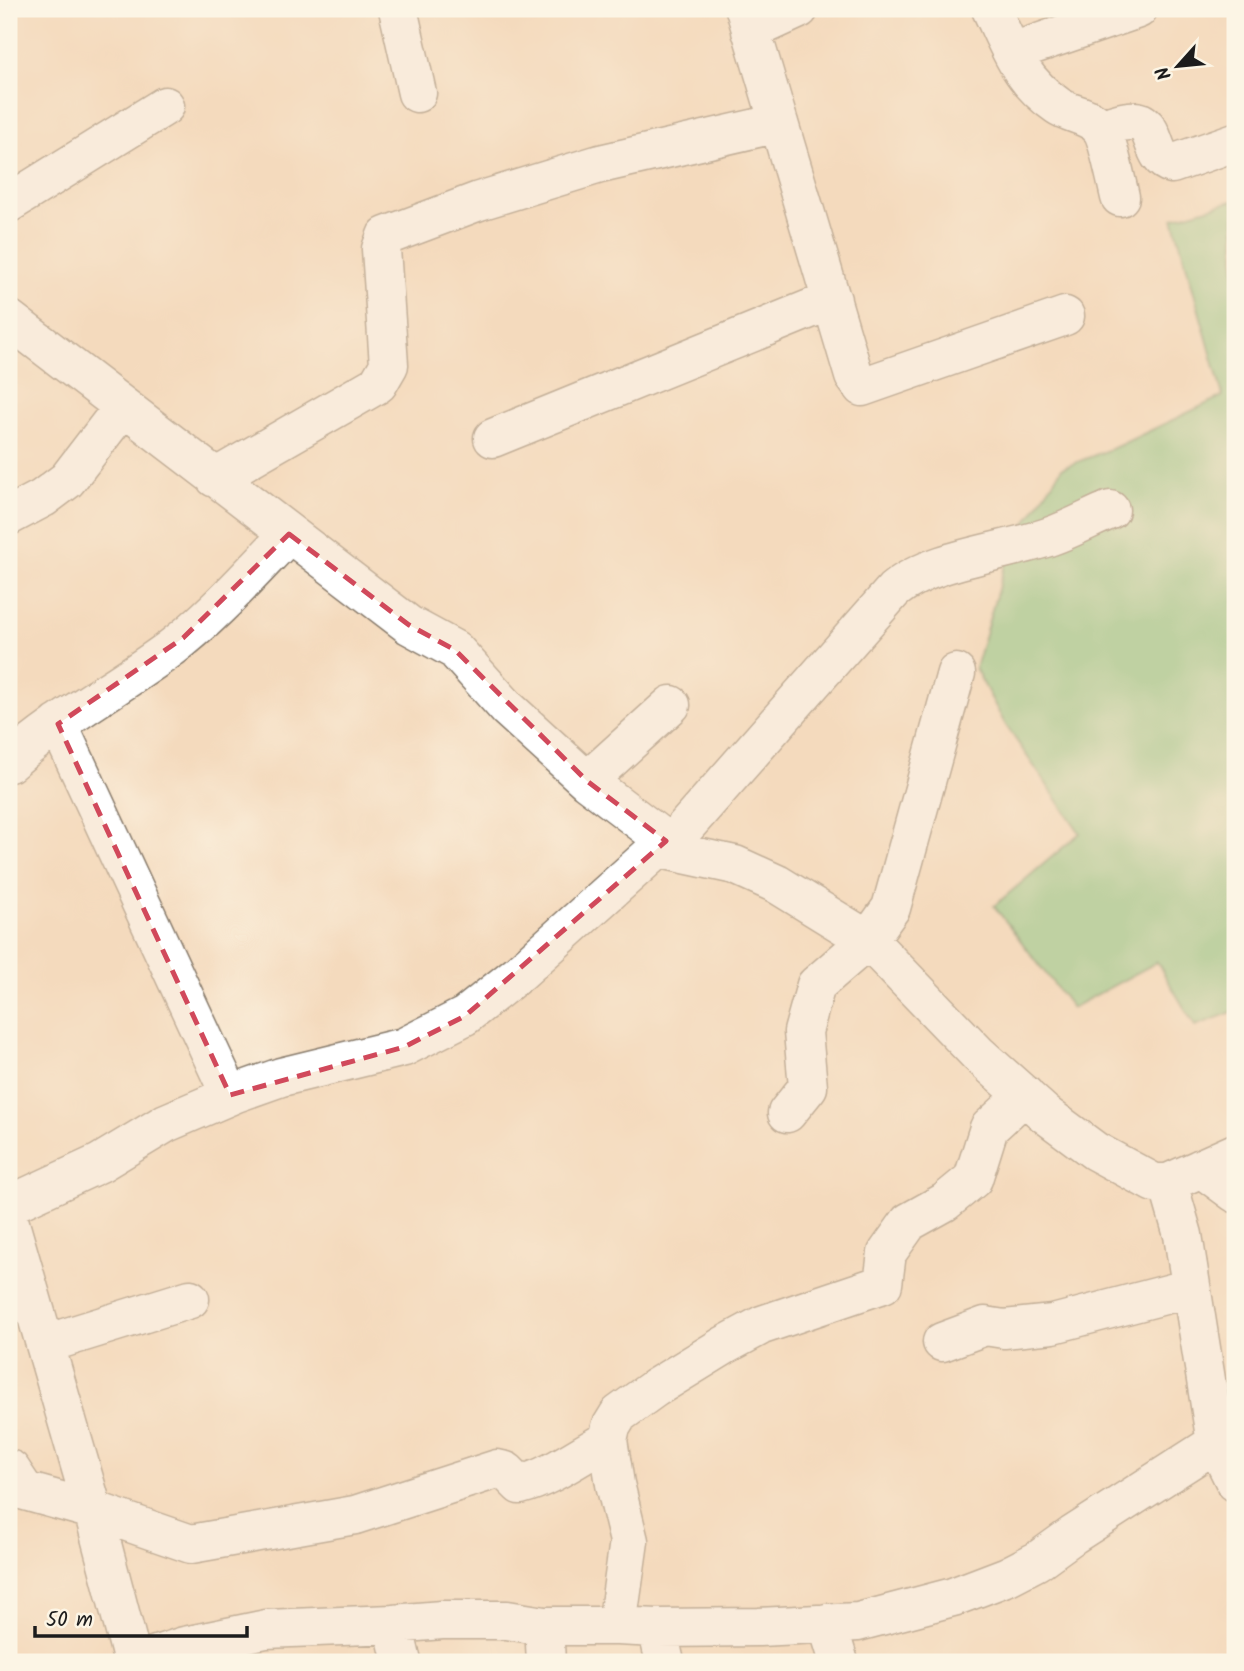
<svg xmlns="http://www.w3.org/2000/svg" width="1244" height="1671" font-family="Kalam,sans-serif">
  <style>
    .green { fill: #7fc580; stroke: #4e704e; stroke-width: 2 }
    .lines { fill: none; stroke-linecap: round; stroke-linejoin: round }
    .minor-casing { stroke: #887b6c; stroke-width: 41 }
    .minor { stroke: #fff; stroke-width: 38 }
    .marked { fill: none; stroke: #d1495b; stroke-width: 5; stroke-dasharray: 14 9; stroke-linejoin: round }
  </style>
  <rect width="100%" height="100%" fill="#fcf5e5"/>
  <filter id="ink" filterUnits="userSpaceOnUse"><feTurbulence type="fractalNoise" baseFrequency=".0143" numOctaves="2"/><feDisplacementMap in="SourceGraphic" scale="14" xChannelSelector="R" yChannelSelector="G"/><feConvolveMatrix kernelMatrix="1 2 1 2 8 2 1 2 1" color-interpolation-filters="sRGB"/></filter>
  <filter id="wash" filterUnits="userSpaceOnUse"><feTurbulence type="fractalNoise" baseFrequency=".00686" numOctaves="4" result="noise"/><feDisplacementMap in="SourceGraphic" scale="28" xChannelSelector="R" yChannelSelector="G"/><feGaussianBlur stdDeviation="1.57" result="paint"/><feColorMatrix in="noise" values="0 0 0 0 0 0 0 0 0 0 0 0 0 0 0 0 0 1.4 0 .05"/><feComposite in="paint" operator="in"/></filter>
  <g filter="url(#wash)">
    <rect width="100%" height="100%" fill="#f4dabd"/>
    <!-- green -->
    <path class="green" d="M1235,200V1011L1195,1026L1157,962L1072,1008L994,906L1080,833L1005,724L975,668L1010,548L1062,468L1118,446L1223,396L1173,218Z"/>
  </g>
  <g filter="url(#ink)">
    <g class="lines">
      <!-- minor casing -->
      <g class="minor-casing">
        <path id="minor" d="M398,9L417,93
          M745,9L854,376L862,387L1065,316
          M991,9C1011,50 1019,79 1058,106C1071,115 1091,115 1101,129C1107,137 1117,184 1120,197
          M751,31L799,9
          M1012,52L1138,9
          M1101,129C1110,126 1120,121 1129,121C1160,118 1147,158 1172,164L1235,142
          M9,203L165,106
          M9,319L409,625L455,650L508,709L587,781L666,841L665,850L735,865L777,884L868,940L978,1054L1045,1114L1095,1151L1154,1183H1168L1235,1153
          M493,438L832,300
          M215,478L378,384L389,365L381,249L386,236L479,201L600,164L779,123
          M9,516L43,498L67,480L123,407
          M58,724L230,1095
          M9,763C58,719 117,688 170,649C214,616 251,573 289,534
          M587,781L671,705
          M665,850L894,590C933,558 1003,553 1051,536C1071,529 1091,518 1110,510
          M787,1113L808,1087L803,1032L816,985L868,940L891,908L956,673
          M1201,1168L1235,1193
          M1168,1183L1183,1235L1216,1443L1235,1482
          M9,1205L100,1163L166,1123L236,1093L281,1077L404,1047L465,1016L519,973L666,841
          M9,1220L93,1510L133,1662
          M942,1342L985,1326L1004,1329L1053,1324L1191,1288
          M45,1344L190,1299
          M608,1440L611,1427L619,1414L655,1388L725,1345L762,1325L883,1284L887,1253L909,1222L945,1202L973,1179L989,1128L1025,1095
          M9,1470H11L25,1491L93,1510L191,1544L355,1515L497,1469L506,1471L520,1485C551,1477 580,1455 608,1440L615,1484L629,1541L617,1626
          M827,1623L839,1662
          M393,1624L402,1662
          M544,1626L546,1662
          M657,1628L665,1662
          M135,1662L184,1646L266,1629L393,1624L442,1620H507L544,1626H617L657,1628L759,1627L858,1622L953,1597L1008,1576L1037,1561L1073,1535L1216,1443"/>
      </g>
      <!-- minor -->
      <use href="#minor" class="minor"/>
    </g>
  </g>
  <!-- marked area -->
  <path d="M0 0H1244V1671H0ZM289,534L409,625L455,650L587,781L666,841L465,1016L404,1047L230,1095L58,724L183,638Z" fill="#f4dabd" fill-opacity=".55" fill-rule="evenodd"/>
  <path class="marked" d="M289,534L409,625L455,650L587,781L666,841L465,1016L404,1047L230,1095L58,724L183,638Z"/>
  <!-- margin -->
  <rect width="1244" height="1671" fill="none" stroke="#fcf5e5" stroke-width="35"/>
  <!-- north arrow -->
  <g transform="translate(1178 66) rotate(243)" stroke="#fcf5e5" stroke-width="5" paint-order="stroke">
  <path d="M0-5L12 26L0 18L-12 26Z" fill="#1c1c1c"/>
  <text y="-10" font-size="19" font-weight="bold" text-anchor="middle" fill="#1c1c1c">N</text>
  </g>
  <!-- scale -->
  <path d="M35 1626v10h212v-10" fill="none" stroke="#1c1c1c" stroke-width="3.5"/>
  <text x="46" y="1626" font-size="21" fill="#1c1c1c" stroke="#fcf5e5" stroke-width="5" paint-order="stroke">50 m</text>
</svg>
